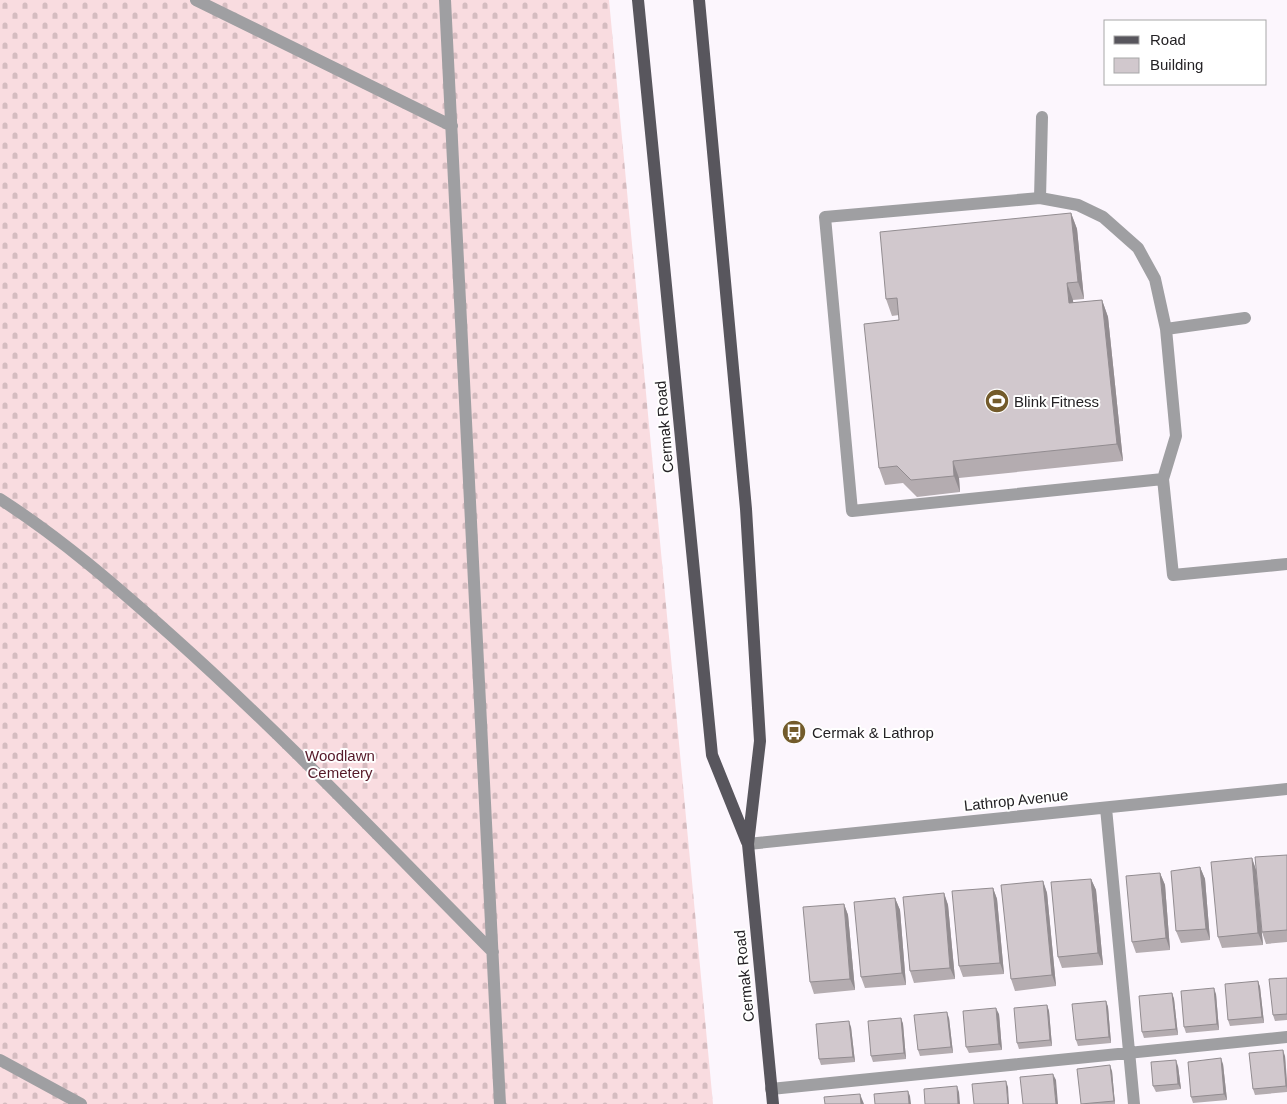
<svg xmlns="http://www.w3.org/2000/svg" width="1287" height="1104" font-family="Helvetica,sans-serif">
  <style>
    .cemetery { fill: url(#cemetery-stones) }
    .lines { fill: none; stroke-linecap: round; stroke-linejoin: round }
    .minor { stroke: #9f9fa2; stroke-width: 12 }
    .major { stroke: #58565d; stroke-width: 12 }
    .wall { fill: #b4acb0 }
    .shaded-wall { fill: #928c90 }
    .building { fill: #d1c8cd; stroke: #928c90 }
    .labels { text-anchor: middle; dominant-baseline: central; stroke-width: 4; stroke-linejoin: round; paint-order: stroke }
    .poi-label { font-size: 15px; fill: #242225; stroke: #fff; text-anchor: start }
    .street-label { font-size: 15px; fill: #242225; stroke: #fff }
    .park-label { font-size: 15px; fill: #551928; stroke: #fff }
  </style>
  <defs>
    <pattern id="cemetery-stones" width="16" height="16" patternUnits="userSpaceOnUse" patternTransform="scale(1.25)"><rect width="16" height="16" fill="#f9dce0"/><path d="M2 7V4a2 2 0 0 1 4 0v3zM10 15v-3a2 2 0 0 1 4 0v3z" fill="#d5bcc0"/></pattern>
  </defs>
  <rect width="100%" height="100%" fill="#fcf6fd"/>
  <!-- cemetery -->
  <path class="cemetery" d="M0,0H609L713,1104H0Z"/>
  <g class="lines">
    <!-- minor -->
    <path class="minor" d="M196,0L452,126
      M445,0L500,1104
      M1040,198L1042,117
      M1166,329L1176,436L1163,479L1173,575L1287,564
      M1163,479L852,511L825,217L1040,198L1078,205L1103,217L1138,248L1155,279L1166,329L1245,318
      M0,499C62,539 116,586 172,636C284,736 387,845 493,952
      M1106,808L1134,1104
      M748,844L1287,789
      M0,1060L81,1104
      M771,1089L1287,1037"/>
    <!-- major -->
    <path class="major" d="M638,0L712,755L747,842
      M699,0L746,509L760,741L748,844L773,1104"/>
  </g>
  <!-- wall -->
  <path class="wall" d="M1071,213L1077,229L1084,299L1073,300V303L1102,300L1108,317L1123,461L959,478L960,492L917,497L903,483L885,485L879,468L899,320V315L892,316L886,299Z
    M1287,855V942L1266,944L1262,932Z
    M1252,858L1256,870L1263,945L1222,948L1218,937Z
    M1200,867L1205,879L1210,940L1181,943L1176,931Z
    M1160,873L1165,885L1170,950L1136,953L1132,942Z
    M1091,879L1096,890L1103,965L1062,968L1058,957Z
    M1043,881L1047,893L1056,986L1015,991L1011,979Z
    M993,888L997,899L1004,974L963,977L959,966Z
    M944,893L948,905L955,979L914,983L910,971Z
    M895,898L900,910L906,985L865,988L861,977Z
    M844,904L848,915L855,990L814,994L810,982Z
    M1287,978V1020L1275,1021L1273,1015Z
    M1258,981L1260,987L1264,1023L1230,1026L1228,1020Z
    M1172,993L1174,999L1178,1035L1144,1038L1142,1032Z
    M1216,994L1219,1030L1186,1033L1184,1027Z
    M1106,1001L1108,1007L1111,1043L1078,1046L1076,1040Z
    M1047,1005L1049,1011L1052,1046L1019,1049L1017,1043Z
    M999,1014L1002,1050L969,1053L966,1047Z
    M901,1018L903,1024L906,1059L873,1062L871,1056Z
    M949,1018L953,1053L920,1056L918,1050Z
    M851,1027L855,1062L821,1065L819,1059Z
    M1285,1056L1287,1079V1092L1255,1095L1253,1089Z
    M1223,1064L1227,1100L1193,1103L1191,1097Z
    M1178,1066L1181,1089L1156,1092L1153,1086Z
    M1112,1071L1115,1104H1081Z"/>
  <!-- shaded-wall -->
  <path class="shaded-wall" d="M1071,213L1077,229L1084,299L1078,282Z
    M1067,283L1073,300L1075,320L1069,303Z
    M1102,300L1108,317L1123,461L1117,444Z
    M953,461L959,478L960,492L954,476Z
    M1252,858L1256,870L1263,945L1258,933Z
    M1200,867L1205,879L1210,940L1206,929Z
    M1160,873L1165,885L1170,950L1166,938Z
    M1091,879L1096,890L1103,965L1098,953Z
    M1043,881L1047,893L1056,986L1052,975Z
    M993,888L997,899L1004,974L1000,963Z
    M944,893L948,905L955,979L950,968Z
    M895,898L900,910L906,985L902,973Z
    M844,904L848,915L855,990L850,979Z
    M1258,981L1260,987L1264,1023L1262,1017Z
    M1214,988L1216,994L1219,1030L1217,1024Z
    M1172,993L1174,999L1178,1035L1176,1029Z
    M1106,1001L1108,1007L1111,1043L1109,1037Z
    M1047,1005L1049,1011L1052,1046L1050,1040Z
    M996,1008L999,1014L1002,1050L999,1044Z
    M947,1012L949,1018L953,1053L951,1047Z
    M901,1018L903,1024L906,1059L904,1053Z
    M849,1021L851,1027L855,1062L853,1057Z
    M1283,1050L1285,1056L1287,1089L1286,1086Z
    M1221,1058L1223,1064L1227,1100L1224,1094Z
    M1176,1060L1178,1066L1181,1089L1178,1084Z
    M1110,1065L1112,1071L1115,1104L1114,1101Z
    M1053,1074L1056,1080L1058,1104H1056Z
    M1006,1081L1008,1087L1009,1104H1008Z
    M957,1086L959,1092L960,1104H958Z
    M908,1091L910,1096L911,1104H909Z
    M860,1094L864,1104H861Z"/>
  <!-- building -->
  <path class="building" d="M1071,213L1078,282L1067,283L1069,303L1102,300L1117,444L953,461L954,476L911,480L897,466L879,468L864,324L899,320L897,298L886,299L880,232Z
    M1287,855V930L1262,932L1255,857Z
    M1252,858L1258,933L1218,937L1211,862Z
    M1200,867L1206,929L1176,931L1171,871Z
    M1160,873L1166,938L1132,942L1126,876Z
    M1091,879L1098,953L1058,957L1051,882Z
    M1043,881L1052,975L1011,979L1001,885Z
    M993,888L1000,963L959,966L952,891Z
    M944,893L950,968L910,971L903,897Z
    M895,898L902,973L861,977L854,902Z
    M844,904L850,979L810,982L803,907Z
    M1287,978V1014L1273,1015L1269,979Z
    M1258,981L1262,1017L1228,1020L1225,984Z
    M1214,988L1217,1024L1184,1027L1181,991Z
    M1172,993L1176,1029L1142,1032L1139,996Z
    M1106,1001L1109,1037L1076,1040L1072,1004Z
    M1047,1005L1050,1040L1017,1043L1014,1008Z
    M996,1008L999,1044L966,1047L963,1011Z
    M947,1012L951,1047L918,1050L914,1015Z
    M901,1018L904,1053L871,1056L868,1021Z
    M849,1021L853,1057L819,1059L816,1024Z
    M1283,1050L1286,1086L1253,1089L1249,1053Z
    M1221,1058L1224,1094L1191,1097L1188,1062Z
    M1176,1060L1178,1084L1153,1086L1151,1062Z
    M1110,1065L1114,1101L1081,1104L1077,1069Z
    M1053,1074L1056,1104H1023L1020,1077Z
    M1006,1081L1008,1104H974L972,1084Z
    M957,1086L958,1104H925L924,1089Z
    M908,1091L909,1104H875L874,1094Z
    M860,1094L861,1104H825L824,1097Z"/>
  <!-- icons -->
  <defs>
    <g id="stadium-disc" transform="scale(1.25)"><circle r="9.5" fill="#735b2b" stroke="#fff"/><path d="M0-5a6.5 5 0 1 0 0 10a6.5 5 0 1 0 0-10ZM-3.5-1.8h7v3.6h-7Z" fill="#fff"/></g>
    <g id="bus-disc" transform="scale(1.25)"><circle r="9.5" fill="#735b2b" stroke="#fff"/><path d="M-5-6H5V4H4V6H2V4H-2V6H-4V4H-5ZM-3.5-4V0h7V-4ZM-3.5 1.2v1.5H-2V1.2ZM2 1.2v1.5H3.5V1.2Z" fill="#fff"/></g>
  </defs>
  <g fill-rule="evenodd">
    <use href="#stadium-disc" x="997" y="401"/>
    <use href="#bus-disc" x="794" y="732"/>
  </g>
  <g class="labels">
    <!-- poi labels -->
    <g class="poi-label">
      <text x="1014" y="401">Blink Fitness</text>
      <text x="812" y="732">Cermak &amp; Lathrop</text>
    </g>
    <!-- street labels -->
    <g class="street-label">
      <text transform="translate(664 427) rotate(-95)">Cermak Road</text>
      <text transform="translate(1016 800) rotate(-6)">Lathrop Avenue</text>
      <text transform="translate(744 976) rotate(-96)">Cermak Road</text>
    </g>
    <!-- park labels -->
    <g class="park-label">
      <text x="340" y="755">Woodlawn<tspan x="340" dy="17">Cemetery</tspan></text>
    </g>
  </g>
  <!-- legend -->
  <rect x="1104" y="20" width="162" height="65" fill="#ffffff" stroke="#a7a7a8"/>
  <rect x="1114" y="36" width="25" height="8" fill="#58565d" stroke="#a7a7a8"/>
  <text x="1150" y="45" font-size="15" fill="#242225">Road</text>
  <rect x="1114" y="58" width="25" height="15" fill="#d1c8cd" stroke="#a7a7a8"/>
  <text x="1150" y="70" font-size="15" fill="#242225">Building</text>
</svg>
